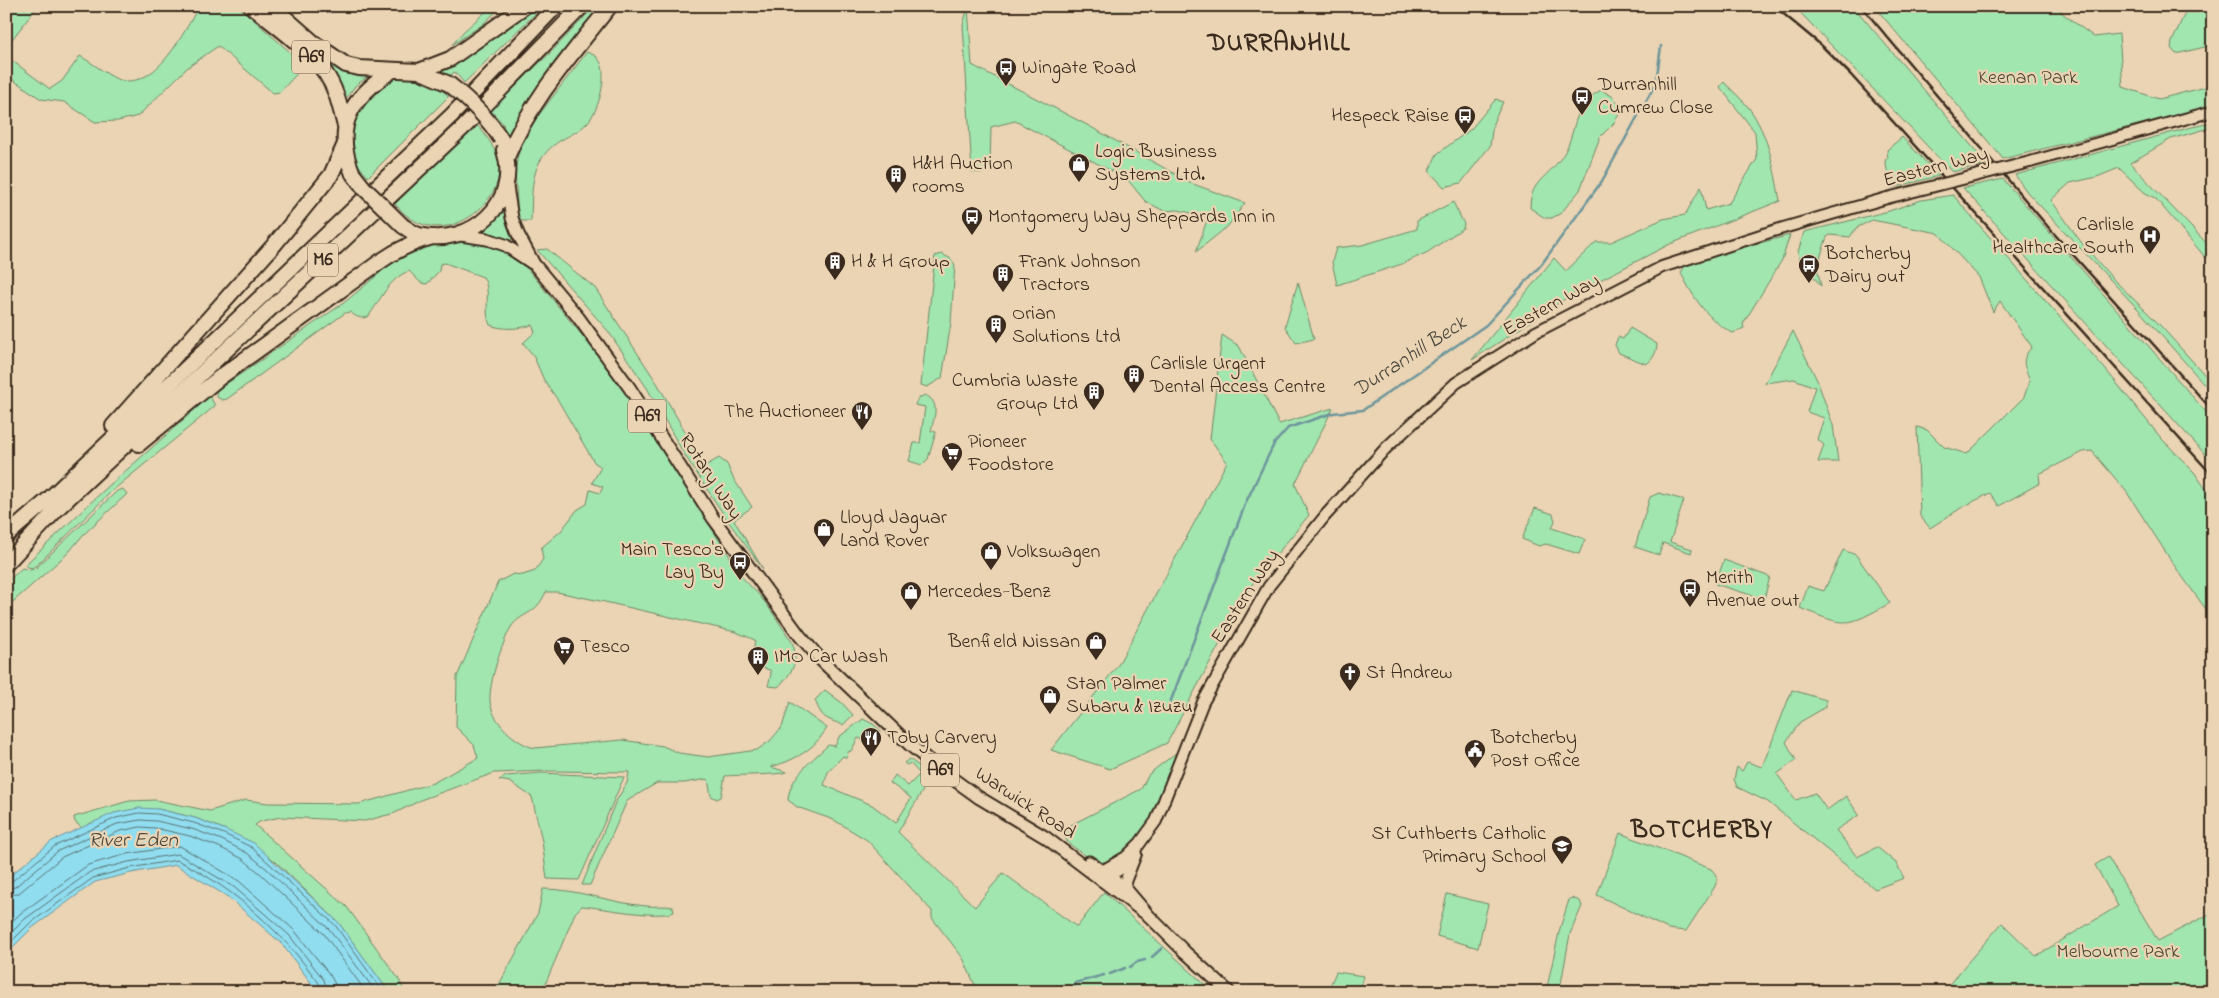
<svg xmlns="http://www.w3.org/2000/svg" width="2219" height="998" font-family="'Indie Flower',sans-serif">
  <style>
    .green { fill: #a1e5af; stroke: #6e8866 }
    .water { fill: #8fddef; stroke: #6d959b }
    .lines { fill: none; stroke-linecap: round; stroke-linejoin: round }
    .shore { stroke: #5d7272; stroke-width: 1 }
    .stream { stroke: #6d959b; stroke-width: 2.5 }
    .secondary-casing { stroke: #3b2a1e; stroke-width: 14 }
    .primary-casing { stroke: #3b2a1e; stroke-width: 15 }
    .highway-casing { stroke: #3b2a1e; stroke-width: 18 }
    .secondary { stroke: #ead4b3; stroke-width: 10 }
    .primary { stroke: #ead4b3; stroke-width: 11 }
    .highway { stroke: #ead4b3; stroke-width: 14 }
    .rail { stroke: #3b2a1e; stroke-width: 2.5 }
    .secondary-bridge-casing { stroke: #3b2a1e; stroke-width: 14; stroke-linecap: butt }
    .highway-bridge-casing { stroke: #3b2a1e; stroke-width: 18; stroke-linecap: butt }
    .secondary-bridge { stroke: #ead4b3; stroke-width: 10 }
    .highway-bridge { stroke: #ead4b3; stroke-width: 14 }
    .labels { text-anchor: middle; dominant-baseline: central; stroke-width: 4.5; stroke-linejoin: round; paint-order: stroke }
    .shield { fill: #ead4b3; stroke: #705d4b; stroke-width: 1 }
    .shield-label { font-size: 19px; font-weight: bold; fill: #3b2a1e }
    .poi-label { font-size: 20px; fill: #3b2a1e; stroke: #ead4b3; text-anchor: start }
    .park-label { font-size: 20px; fill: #4a4634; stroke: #ead4b3 }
    .street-label { font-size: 20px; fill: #3b2a1e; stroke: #ead4b3 }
    .water-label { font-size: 21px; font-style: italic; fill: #48453d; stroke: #ead4b3 }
    .district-label { font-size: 25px; font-weight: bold; letter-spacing: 1px; fill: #3b2a1e; stroke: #ead4b3 }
  </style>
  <rect width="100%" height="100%" fill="#ead4b3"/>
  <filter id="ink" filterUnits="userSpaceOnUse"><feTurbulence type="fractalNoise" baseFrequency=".02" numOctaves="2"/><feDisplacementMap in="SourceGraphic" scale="10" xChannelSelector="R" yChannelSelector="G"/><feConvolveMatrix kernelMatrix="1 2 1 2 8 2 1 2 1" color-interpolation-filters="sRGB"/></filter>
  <g filter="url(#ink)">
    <!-- green -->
    <path class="green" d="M6,6H38L6,47Z
      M199,6H238L299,60L303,67L280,92L273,93L218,46L187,68L138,116L118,121L95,122L64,102L41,99L6,75V56L50,89L62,81L80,56C90,61 111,78 120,80C157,89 184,32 199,6Z
      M492,6H502L482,25L452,45L464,31Z
      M534,6H543L464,83L455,72L449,76L434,68L517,19Z
      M595,6H601L536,97L513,125L507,143L501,128L504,125L490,110L553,50Z
      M1067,6H1173L1095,13Z
      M1794,6H1853L1987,164L1952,172Z
      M1874,6H2057L2062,13L2094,37L2119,34L2123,87L2159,99L2213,85V106L2003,159Z
      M2188,6H2213V45L2176,54L2171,48L2172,42Z
      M968,7L972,65L1089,126L1193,184L1245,203L1228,226L1196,252L1208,217L1178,210L1164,211L1145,201L1127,179L1015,121L991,127L990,164L983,173L972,172L963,25Z
      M587,52L596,56C598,59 601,62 602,66C606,82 598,112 587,123C573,138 556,137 542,158C530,176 532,200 531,221H523L518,217L515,171L518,155L528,129Z
      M331,63L371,74L355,86L344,101L326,70Z
      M389,78C417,77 426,78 449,96L368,177C341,146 348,141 356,103Z
      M1724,82C1732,91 1742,99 1749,108C1769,136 1774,168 1780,201L1670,244L1571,295L1472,360L1554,258L1566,271L1596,242H1611L1663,219L1685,215L1701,187L1706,210L1729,203L1757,159L1755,132L1720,87Z
      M1601,90L1612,96L1622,109L1614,123L1600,137L1580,190L1561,213L1552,218H1545L1530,208C1530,181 1548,177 1561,158C1579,133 1568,109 1601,90Z
      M1496,99L1503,102L1493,123L1490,146L1461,183L1444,187L1429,171L1437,154L1471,129Z
      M2211,123L2213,127L2171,139L2130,163L2213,250V258L2205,257L2156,199L2144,192L2119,168L2097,177L2070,183L2051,200L2081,242L2112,278L2158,323L2213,384V394L2138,309L2027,192L2015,175L2192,127Z
      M476,124C485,134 493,144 497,157C509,193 465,233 430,226C415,224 405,215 395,204Z
      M1902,137L1939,176L1891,188L1885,160L1888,158L1887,150Z
      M2003,179L2213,420V463L1963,188Z
      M1953,195L2106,370L2161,438L2194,472L2213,499V619L2174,565L2126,491L2092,451L2083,452L2039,474L2040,483L1999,506L1990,493L1961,508L1930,528L1920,516L1917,427L1927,430L1944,447L1967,454L2024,397L2030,380C2024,365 2020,360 2032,347L2000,301L1993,312L1979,277L1938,233L1872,220L1856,228L1850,237L1830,235L1827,237L1817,267L1821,286L1799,258L1798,252L1804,232L1889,211L1921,200Z
      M504,202L507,225L512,239L510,241L495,234L476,232Z
      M1453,202L1464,224L1463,228L1428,252L1402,264L1337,285L1332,262L1336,248L1362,245L1417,229V221Z
      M1790,235L1782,260L1743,324L1744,328L1733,333C1708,321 1693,297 1681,273L1684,267L1699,259Z
      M431,241L487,242L517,256L608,367L732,560C740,578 749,584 761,597C772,611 782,627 792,642C800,662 792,673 778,687L768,686L771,674L770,670L751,665L755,640L736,632L605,602L557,592H546C544,596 541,602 538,605C531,614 518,616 511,627C502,643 489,682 490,700C491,721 516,744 535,748L622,740L663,746L679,753L708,757L757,750L770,741L782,727L790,702L827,728C814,750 795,760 771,767L787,772C781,775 736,775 725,776L721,797L717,799L711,796L708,779L684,783H657L627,801L590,885H582L615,803L627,783L629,772L548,771L494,773L423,799L395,813L365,821L281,817L261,821L255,825L347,907L398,978L405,992H389L338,922L275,861L226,830L195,818L158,809L91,823L82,828L75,822L74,817L129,801L156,800L210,811L246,800L268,803L359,804L433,783L478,758L474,745L456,727L457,677L498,582L513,574L523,575L535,571L543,559L541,548L561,531L577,510L587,504L590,490L600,493L603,487L592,483L601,467L594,462L559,402L544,380L533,355L523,343L535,332L532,325C519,329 503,330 490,325C483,310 492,290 483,277L445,263L440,264L439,271L427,284L421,283L409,271C389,278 380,301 368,317C360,319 356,317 350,312L345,313L227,399L222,400L217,397L216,391L345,302L381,272L386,263Z
      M547,249L595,288L657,383L705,466L719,458L727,464L733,478L752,507L734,520L763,569L728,521L684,454L647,388L608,331L537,250Z
      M942,254L951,259L955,265L951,323L942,378L927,387L921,385L935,256Z
      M1298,282L1314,339L1296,343L1285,327Z
      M1630,328L1657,344C1657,352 1652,361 1646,364L1619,353L1615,345L1618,337L1623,339Z
      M1793,331L1817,380L1833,425L1838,462H1818L1824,445L1817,439L1824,418L1807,412L1815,387L1794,379L1765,383Z
      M1222,335L1239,346L1279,424L1333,408L1295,484L1309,515L1250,587L1167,743L1110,769L1051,750L1118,665L1227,462L1210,439Z
      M925,395C941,402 934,417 931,431L936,432L928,459L922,465L909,461L914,443H920L925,407L915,405C916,400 920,397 925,395Z
      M210,396L215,406L112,491L38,564L32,568L28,567L26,565L29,561L103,491Z
      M123,489L127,494L83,535L68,553L6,608V583L22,568L30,570L36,568L117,491Z
      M1659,493L1684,500L1670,542L1692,549L1691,553L1663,543L1659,555L1635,547L1650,497Z
      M1535,508L1553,514L1555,521L1552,528L1585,539L1579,554L1546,544L1539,546L1522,539Z
      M1843,550L1856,555L1890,603C1845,628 1847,627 1800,608L1808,586L1824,591Z
      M1724,560L1770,577L1764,599L1715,584Z
      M825,690L842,703L853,715L843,725C825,718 822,719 815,700Z
      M1792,690L1826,700V707L1800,722L1786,742L1796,760L1777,774L1796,800L1815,793L1827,810L1846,796L1859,815L1836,830L1857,857L1877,847L1896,863L1904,878L1875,889L1768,802L1737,787L1734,779L1737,767L1742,771L1747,762L1762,767Z
      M863,719L873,724L881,731L872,743L858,738L851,751L848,752L847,758L843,756L828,772L824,785L872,805L896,823L911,798L890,783L895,775L908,786L920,774L910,763L907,765L904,763L909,759L932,775L898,832L975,907L1003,873L1077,927L1104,892L1213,992H978L963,958L932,918V911L867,840L834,820L797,807L788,800C789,778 811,761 826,747L828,745L835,746L839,737Z
      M1177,752C1164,784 1149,840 1118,859C1112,863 1102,862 1095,862L1069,844L1064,836L1065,828L1141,789L1149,774Z
      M541,773L624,777L579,880L547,879L542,841L532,797L510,782L499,780L506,776Z
      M1620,833L1711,869C1718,876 1718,880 1714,888L1686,931L1668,929L1597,895Z
      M2108,857L2158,941L2213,912V992H1952L1950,985L1962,969L2002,923L2036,956L2118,906L2095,865Z
      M543,889C578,889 611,903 646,906C655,907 664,905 673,907L674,912C657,919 603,908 582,906L575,913L542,992H495L538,913Z
      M1447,894L1488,904L1478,948L1437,936Z
      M1572,898L1580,901L1582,906L1570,934L1560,989L1559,992H1546L1560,928L1569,900Z
      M1336,972L1364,976L1359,992H1322L1329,988Z"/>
    <!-- water -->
    <path class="water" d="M139,808L158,809L195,818L226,830L254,843L338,922L389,992H318L281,943L228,897L176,865L131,873L95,882L32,928L6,954V879L52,841L114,813Z"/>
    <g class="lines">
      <!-- shore -->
      <path class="shore" d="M6,883L11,882L55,846L116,818L139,813L157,814L194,823L224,834L251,847L271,865L335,925L383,992
        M6,889L15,887L58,851L117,824L140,820L156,821L192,829L222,840L247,853L267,869L330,930L376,992
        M6,897L19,893L62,857L120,831L140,827L155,828L190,836L219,847L243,859L262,875L324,934L366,992
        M6,927L21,913L88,865L127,854L180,846L239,881L294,930L330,975L335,984L336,992
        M6,938L25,919L90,872L128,862L178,854L234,887L289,935L324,980L328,992
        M6,947L29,924L93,878L130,868L177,860C227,884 272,923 306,966C311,974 321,982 322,992"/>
      <!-- stream -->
      <path class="stream" d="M1170,703L1246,502L1274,444L1288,428L1333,413L1363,410L1486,325L1541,265L1602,181L1656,83L1661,46
        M1152,957L1162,948
        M1130,967L1137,962L1145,960
        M1110,974L1125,968
        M1074,992L1075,983L1104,975"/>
      <!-- secondary casing -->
      <g class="secondary-casing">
        <path id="secondary" d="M2030,162L2213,111
          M1139,844L1126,857L1102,871V881L1122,868L1156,821L1203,702L1269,586L1325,516L1386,448L1456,383L1536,332L1662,267L1773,231L1887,198
          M1126,889L1125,882L1136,854"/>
      </g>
      <!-- primary casing -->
      <g class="primary-casing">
        <path id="primary" d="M507,187L512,218L518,234L534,264L578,317L629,387L713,518L800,636L822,661L911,746L942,771L978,797L1045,837L1149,916
          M461,235L487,239L505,245L532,263
          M1089,862L1126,889L1149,916L1185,952L1229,992"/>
      </g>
      <!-- highway casing -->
      <g class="highway-casing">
        <path id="highway" d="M251,6C274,24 311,51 326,74C337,90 340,108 345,126
          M272,6L314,43L346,65L359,68L419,71L449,84
          M419,71L450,59L525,6
          M507,157C530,101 572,54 610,6
          M353,174C332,125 352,97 393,70
          M403,226C408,229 414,234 419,235C471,248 521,202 504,150
          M113,426L274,245L331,175L344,146
          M139,444L219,378L381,261C398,249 413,242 433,237
          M6,536L50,498L452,115L556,6
          M6,564L58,508L465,126L582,6"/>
      </g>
      <!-- secondary -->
      <use href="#secondary" class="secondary"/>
      <!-- primary -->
      <use href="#primary" class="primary"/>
      <!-- highway -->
      <use href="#highway" class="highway"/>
      <!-- rail -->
      <path class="rail" d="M1774,6L1821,45L1850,74L2213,476
        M1861,6L2049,228L2213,411"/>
      <!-- secondary-bridge casing -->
      <g class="secondary-bridge-casing">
        <path id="secondary-bridge" d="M1887,198L2030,162"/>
      </g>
      <!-- highway-bridge casing -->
      <g class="highway-bridge-casing">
        <path id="highway-bridge" d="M449,84C468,99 488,118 501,139
          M353,174L364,188L403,226"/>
      </g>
      <!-- secondary-bridge -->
      <use href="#secondary-bridge" class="secondary-bridge"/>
      <!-- highway-bridge -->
      <use href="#highway-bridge" class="highway-bridge"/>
    </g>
  </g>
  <!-- icons -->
  <defs>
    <g id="bus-pin" transform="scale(1.125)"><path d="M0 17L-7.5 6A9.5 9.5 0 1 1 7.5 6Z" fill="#3b2a1e" stroke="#ead4b3"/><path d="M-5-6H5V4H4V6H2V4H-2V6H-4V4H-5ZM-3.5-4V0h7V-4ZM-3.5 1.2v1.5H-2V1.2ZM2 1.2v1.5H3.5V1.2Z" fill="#fff"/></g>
    <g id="shop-pin" transform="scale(1.125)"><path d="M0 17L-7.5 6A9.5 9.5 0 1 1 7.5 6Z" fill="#3b2a1e" stroke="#ead4b3"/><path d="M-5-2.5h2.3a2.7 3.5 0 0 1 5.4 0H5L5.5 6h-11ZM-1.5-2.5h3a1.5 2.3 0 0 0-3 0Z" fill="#fff"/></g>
    <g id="building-pin" transform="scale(1.125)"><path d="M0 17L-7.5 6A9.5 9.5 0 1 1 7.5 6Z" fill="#3b2a1e" stroke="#ead4b3"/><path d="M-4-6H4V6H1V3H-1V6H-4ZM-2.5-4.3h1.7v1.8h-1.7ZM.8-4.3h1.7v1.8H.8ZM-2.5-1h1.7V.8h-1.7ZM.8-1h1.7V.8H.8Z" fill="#fff"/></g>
    <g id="hospital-pin" transform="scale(1.125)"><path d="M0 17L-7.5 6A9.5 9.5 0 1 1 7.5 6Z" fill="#3b2a1e" stroke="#ead4b3"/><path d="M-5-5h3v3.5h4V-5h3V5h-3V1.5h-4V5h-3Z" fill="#fff"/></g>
    <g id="restaurant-pin" transform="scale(1.125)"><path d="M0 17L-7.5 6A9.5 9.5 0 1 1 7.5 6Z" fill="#3b2a1e" stroke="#ead4b3"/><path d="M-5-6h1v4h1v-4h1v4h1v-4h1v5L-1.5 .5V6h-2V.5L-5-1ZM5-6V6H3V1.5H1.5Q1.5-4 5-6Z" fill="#fff"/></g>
    <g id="supermarket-pin" transform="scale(1.125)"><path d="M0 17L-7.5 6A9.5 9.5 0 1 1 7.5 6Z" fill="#3b2a1e" stroke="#ead4b3"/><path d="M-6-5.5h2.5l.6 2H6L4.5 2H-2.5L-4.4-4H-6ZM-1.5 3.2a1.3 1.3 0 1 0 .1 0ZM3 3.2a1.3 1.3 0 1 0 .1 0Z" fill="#fff"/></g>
    <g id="church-pin" transform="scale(1.125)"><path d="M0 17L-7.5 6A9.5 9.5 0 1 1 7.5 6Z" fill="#3b2a1e" stroke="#ead4b3"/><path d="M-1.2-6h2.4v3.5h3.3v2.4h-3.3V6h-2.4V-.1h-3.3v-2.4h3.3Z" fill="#fff"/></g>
    <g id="civic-pin" transform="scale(1.125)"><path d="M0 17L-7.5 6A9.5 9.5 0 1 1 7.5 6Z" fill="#3b2a1e" stroke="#ead4b3"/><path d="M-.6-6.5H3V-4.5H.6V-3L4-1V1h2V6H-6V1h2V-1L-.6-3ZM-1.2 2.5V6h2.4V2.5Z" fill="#fff"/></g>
    <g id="school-pin" transform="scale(1.125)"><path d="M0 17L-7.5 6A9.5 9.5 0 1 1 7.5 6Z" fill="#3b2a1e" stroke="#ead4b3"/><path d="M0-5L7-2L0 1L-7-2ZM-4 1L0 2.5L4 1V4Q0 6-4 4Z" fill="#fff"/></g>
  </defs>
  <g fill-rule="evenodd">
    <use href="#bus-pin" x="1006" y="68"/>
    <use href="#bus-pin" x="1582" y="97"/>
    <use href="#bus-pin" x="1465" y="116"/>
    <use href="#shop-pin" x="1079" y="164"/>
    <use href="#building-pin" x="896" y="175"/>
    <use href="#bus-pin" x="972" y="217"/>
    <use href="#hospital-pin" x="2150" y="236"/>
    <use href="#building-pin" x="835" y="262"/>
    <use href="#bus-pin" x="1809" y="265"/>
    <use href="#building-pin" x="1003" y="274"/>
    <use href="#building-pin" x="996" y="325"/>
    <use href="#building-pin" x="1134" y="375"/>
    <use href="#building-pin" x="1094" y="392"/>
    <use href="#restaurant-pin" x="862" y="412"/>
    <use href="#supermarket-pin" x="952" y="453"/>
    <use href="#shop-pin" x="824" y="529"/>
    <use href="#shop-pin" x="991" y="552"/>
    <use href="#bus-pin" x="740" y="562"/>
    <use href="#bus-pin" x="1690" y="589"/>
    <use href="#shop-pin" x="911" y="592"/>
    <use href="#shop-pin" x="1096" y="642"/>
    <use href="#supermarket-pin" x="564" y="647"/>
    <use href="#building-pin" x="758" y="657"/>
    <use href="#church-pin" x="1350" y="673"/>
    <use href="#shop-pin" x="1050" y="696"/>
    <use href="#restaurant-pin" x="871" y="738"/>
    <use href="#civic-pin" x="1475" y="750"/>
    <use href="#school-pin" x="1562" y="846"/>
  </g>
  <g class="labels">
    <!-- shield labels -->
    <g class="shield">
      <rect x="292" y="40.5" width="38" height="33" rx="4"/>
      <rect x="308" y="243.5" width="30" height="33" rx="4"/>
      <rect x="628" y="399.5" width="38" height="33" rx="4"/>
      <rect x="921" y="753.5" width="38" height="33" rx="4"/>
    </g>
    <g class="shield-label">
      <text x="311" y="57">A69</text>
      <text x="323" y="260">M6</text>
      <text x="647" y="416">A69</text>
      <text x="940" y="770">A69</text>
    </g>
    <!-- poi labels -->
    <g class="poi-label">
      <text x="1022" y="68">Wingate Road</text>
      <text x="1598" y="85">Durranhill<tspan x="1598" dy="23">Cumrew Close</tspan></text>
      <text x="1449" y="116" text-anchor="end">Hespeck Raise</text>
      <text x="1095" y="152">Logic Business<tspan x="1095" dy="23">Systems Ltd.</tspan></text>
      <text x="912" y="164">H&amp;H Auction<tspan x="912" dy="23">rooms</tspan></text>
      <text x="988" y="217">Montgomery Way Sheppards Inn in</text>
      <text x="2134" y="225" text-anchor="end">Carlisle<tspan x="2134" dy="23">Healthcare South</tspan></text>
      <text x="1825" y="254">Botcherby<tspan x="1825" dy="23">Dairy out</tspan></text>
      <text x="851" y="262">H &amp; H Group</text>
      <text x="1019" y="262">Frank Johnson<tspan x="1019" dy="23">Tractors</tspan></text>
      <text x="1012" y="314">Orian<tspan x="1012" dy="23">Solutions Ltd</tspan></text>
      <text x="1150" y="364">Carlisle Urgent<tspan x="1150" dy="23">Dental Access Centre</tspan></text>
      <text x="1078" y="381" text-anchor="end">Cumbria Waste<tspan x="1078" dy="23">Group Ltd</tspan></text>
      <text x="846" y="412" text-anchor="end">The Auctioneer</text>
      <text x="968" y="442">Pioneer<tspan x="968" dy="23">Foodstore</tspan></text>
      <text x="840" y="518">Lloyd Jaguar<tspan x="840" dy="23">Land Rover</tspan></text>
      <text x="724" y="550" text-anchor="end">Main Tesco's<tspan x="724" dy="23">Lay By</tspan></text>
      <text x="1007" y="552">Volkswagen</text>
      <text x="1706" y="578">Merith<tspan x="1706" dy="23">Avenue out</tspan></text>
      <text x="927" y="592">Mercedes-Benz</text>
      <text x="1080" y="642" text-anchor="end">Benfield Nissan</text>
      <text x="580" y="647">Tesco</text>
      <text x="774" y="657">IMO Car Wash</text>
      <text x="1366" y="673">St Andrew</text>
      <text x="1066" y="684">Stan Palmer<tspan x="1066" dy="23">Subaru &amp; Izuzu</tspan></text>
      <text x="887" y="738">Toby Carvery</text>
      <text x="1491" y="738">Botcherby<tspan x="1491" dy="23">Post Office</tspan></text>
      <text x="1546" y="834" text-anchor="end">St Cuthberts Catholic<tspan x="1546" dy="23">Primary School</tspan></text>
    </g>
    <!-- park labels -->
    <g class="park-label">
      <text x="2028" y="78">Keenan Park</text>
      <text x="2118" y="952">Melbourne Park</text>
    </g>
    <!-- street labels -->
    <g class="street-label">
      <text transform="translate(1936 168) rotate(-15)">Eastern Way</text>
      <text transform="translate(1552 306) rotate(-29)">Eastern Way</text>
      <text transform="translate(710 477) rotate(57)">Rotary Way</text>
      <text transform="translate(1246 597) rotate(-57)">Eastern Way</text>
      <text transform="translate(1025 804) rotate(33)">Warwick Road</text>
    </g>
    <!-- water labels -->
    <g class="water-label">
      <text transform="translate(1410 357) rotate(-33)">Durranhill Beck</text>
      <text x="133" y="841">River Eden</text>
    </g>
    <!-- district labels -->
    <g class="district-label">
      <text x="1279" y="44">DURRANHILL</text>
      <text x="1702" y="831">BOTCHERBY</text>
    </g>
  </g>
  <!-- margin -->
  <rect width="2219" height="998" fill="none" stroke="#ead4b3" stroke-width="25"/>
  <rect x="12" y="12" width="2194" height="973" fill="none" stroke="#3b2a1e" stroke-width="2" filter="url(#ink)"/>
</svg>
